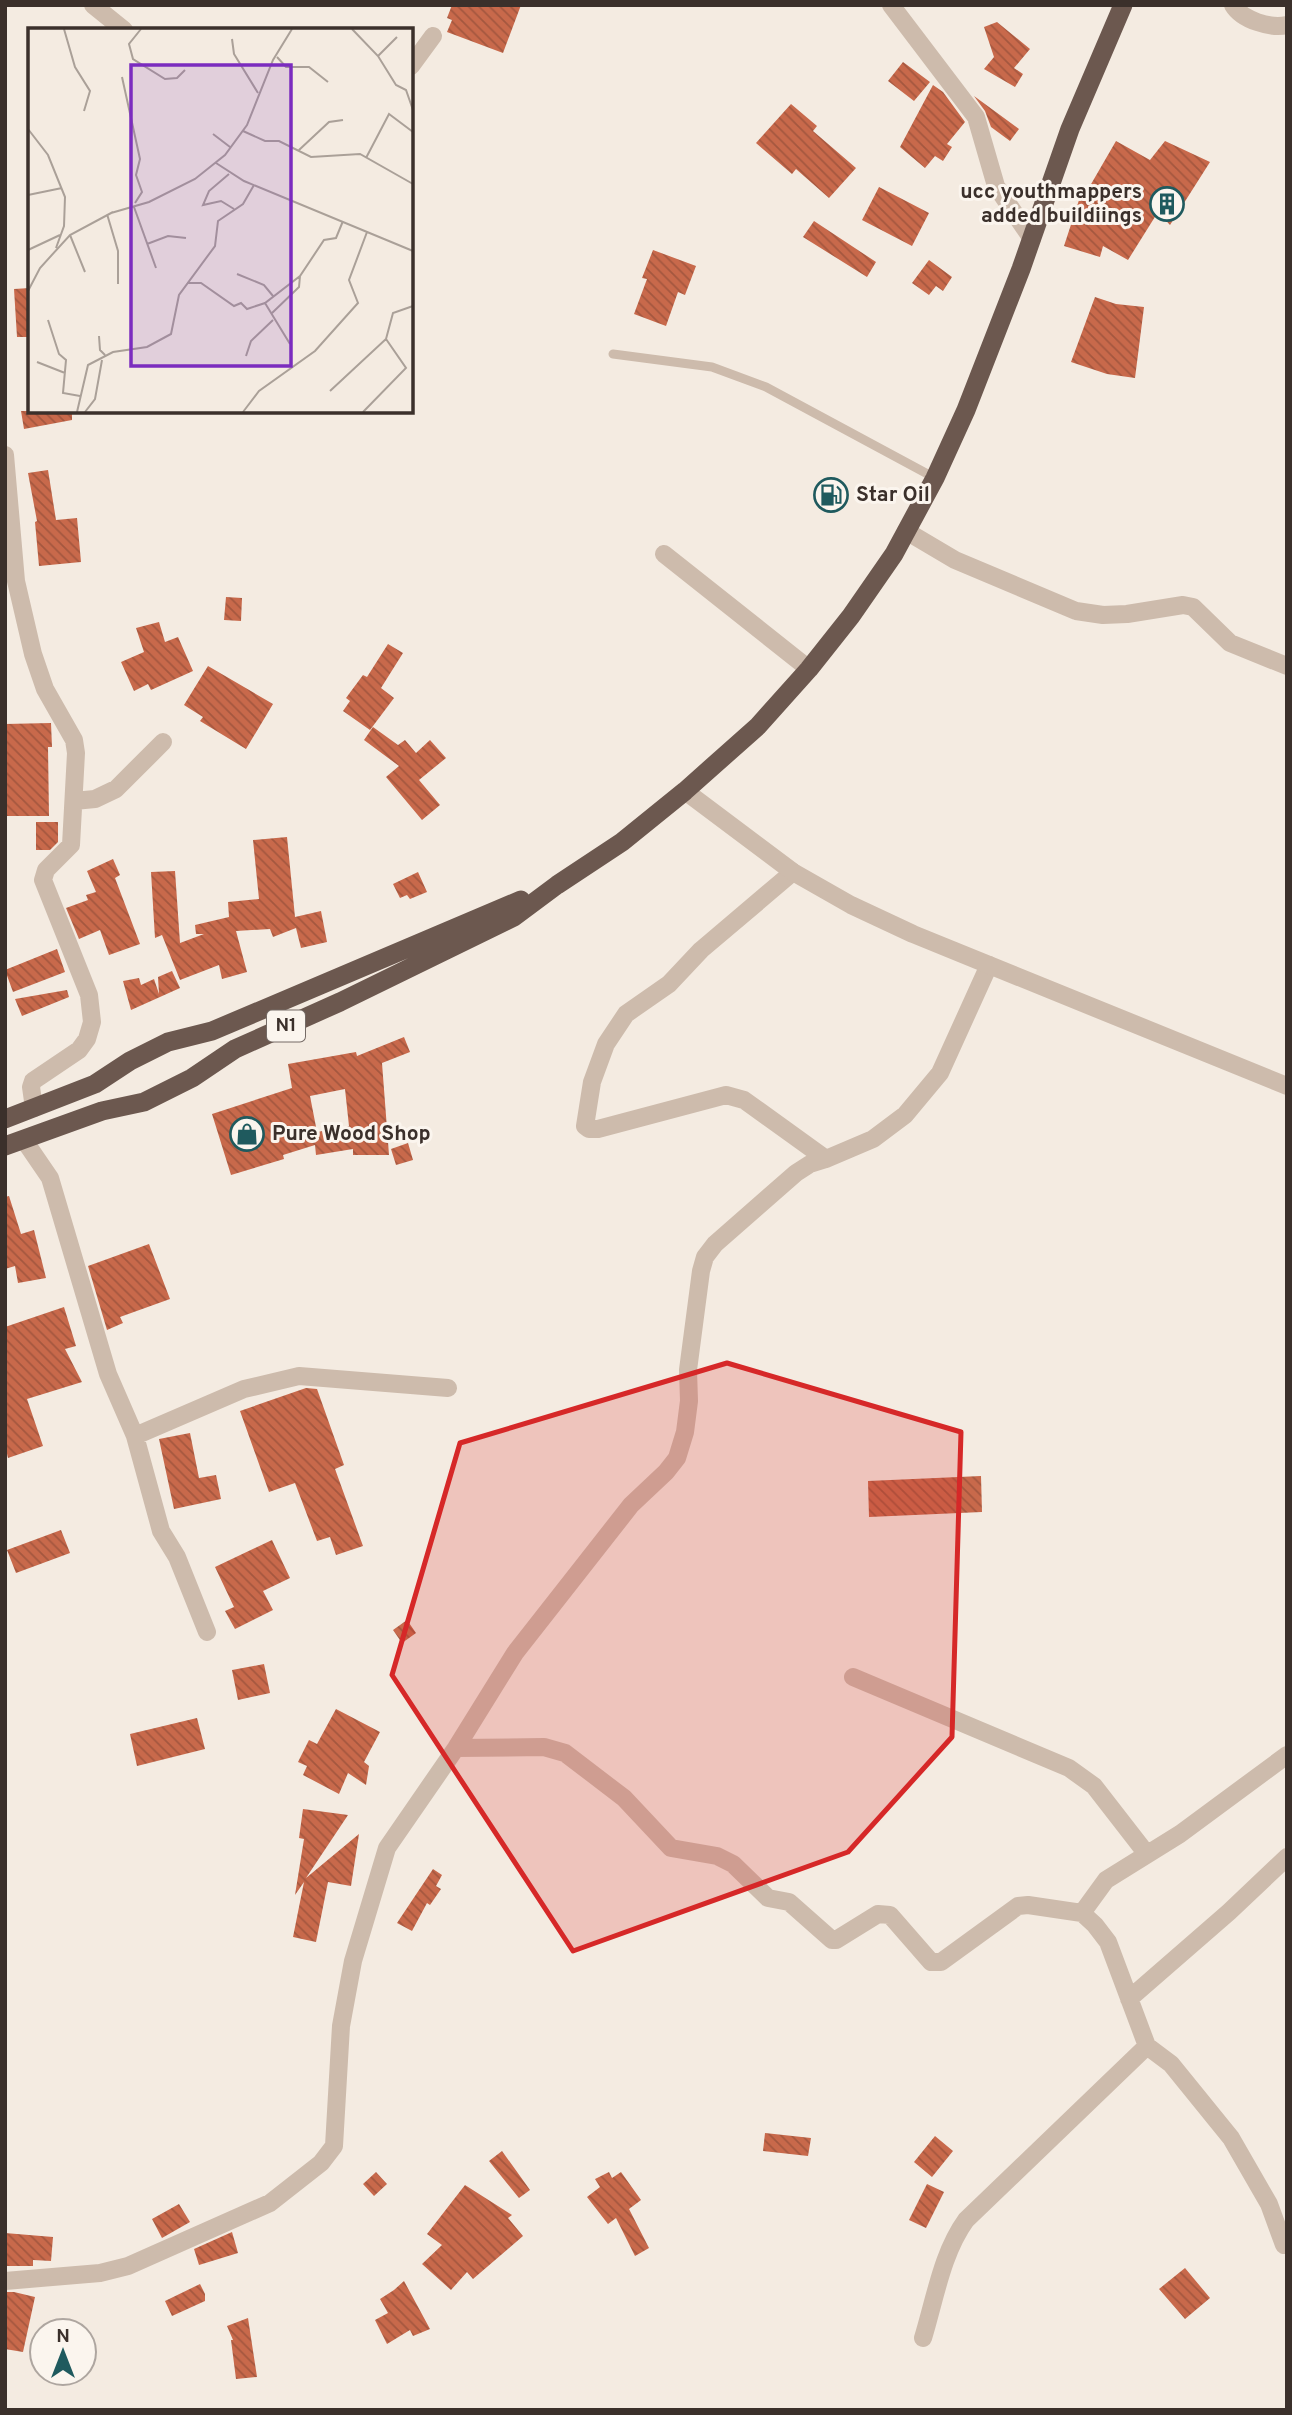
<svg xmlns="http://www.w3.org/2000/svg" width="1292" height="2415" font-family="Overpass,sans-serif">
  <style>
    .building { fill: url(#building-back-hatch); fill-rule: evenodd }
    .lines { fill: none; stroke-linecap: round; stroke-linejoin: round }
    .service { stroke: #cdbbac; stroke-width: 9 }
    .minor { stroke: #cdbbac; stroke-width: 18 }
    .tertiary { stroke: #cdbbac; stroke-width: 18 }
    .trunk { stroke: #6c584f; stroke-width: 19 }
    .marked { fill: #d62828; fill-opacity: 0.2; stroke: #d62828; stroke-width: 5; stroke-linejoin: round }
    .labels { text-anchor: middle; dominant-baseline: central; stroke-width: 6; stroke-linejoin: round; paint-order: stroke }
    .shield { fill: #fbf5ee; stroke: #756b66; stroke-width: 2 }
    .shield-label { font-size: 19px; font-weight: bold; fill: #3b302b }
    .poi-label { font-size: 21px; font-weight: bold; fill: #3b302b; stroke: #fbf5ee; text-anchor: start }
    .inset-road { fill: none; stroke: #aaa098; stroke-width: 2 }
    .view { fill: #7b2cbf; fill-opacity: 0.15; stroke: #7b2cbf; stroke-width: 3.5 }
    .inset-edge { fill: none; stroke: #3b302b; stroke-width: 3.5 }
  </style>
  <defs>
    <pattern id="building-back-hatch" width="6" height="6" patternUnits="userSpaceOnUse" patternTransform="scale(1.75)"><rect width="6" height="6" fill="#c8694b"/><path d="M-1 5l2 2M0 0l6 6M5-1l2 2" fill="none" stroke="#a4573f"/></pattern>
  </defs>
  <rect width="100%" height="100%" fill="#f4ebe1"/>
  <!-- building -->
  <path class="building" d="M452,5H521L503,53L447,32L452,20L447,18Z
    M997,22L1030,49L1014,68L1023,74L1015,87L984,69L994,57L984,27Z
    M903,62L930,82L914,101L888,81Z
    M933,85L943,92L965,122L947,144L952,147L943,161L935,156L925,168L900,147Z
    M974,96L1019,129L1010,141L991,127L985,111Z
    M791,104L817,126L813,131L856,168L829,198L796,169L792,174L756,143Z
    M1116,141L1150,160L1165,141L1210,162L1170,225L1158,212L1128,260L1103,246L1100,257L1064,246L1080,197L1083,198Z
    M879,187L929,213L912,246L862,220Z
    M814,221L876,262L867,277L803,237Z
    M653,250L696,266L685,295L678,292L666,326L634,314L647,279L642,278Z
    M929,260L952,277L943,291L936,286L929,295L912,283Z
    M30,288V337H17L14,289Z
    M1095,297L1116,304L1144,307L1135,378L1107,374L1071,362Z
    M21,411H72V420L24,429Z
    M48,470L56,520L77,518L81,562L39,566L35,522L37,521L28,473Z
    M226,597L242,598L241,621L224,620Z
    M159,622L165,642L178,637L193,671L151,690L148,684L134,691L121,662L144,652L136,628Z
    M388,644L403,653L381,688L394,698L370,730L343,711L350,701L346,698L363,675L367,677Z
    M208,666L273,704L246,749L200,721L203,717L184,705Z
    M51,723L52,747H48L49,816H5V724Z
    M373,727L398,745L405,740L416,753L430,740L446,758L419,780L440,805L422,820L386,777L399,766L364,740Z
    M36,822H58V842L50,850H36Z
    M287,837L295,917L321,911L327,942L301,948L296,928L273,937L270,929L236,931L247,972L222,979L219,965L180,980L162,935L155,938L151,872L175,871L180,943L204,934H196L195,925L229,917L228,902L259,899L253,840Z
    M113,859L120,875L115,878L140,944L109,955L100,930L79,939L66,908L88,900L86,895L96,892L87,871Z
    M418,872L427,892L410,899L407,895L400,898L393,884Z
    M57,949L65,972L13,992L5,970Z
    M172,971L180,988L131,1010L123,981L139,978L141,985L154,979L159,994L158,977Z
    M67,990L69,997L22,1016L15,999Z
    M404,1037L410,1052L382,1063L389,1155H353V1149L316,1155L315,1145L283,1155L284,1159L231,1175L212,1114L292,1088L288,1064L356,1052L357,1056ZM345,1089L349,1126L317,1132L310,1096Z
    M408,1143L413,1160L396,1165L391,1149Z
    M9,1196L21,1234L34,1230L46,1278L18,1283L15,1266L5,1269V1197Z
    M149,1244L170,1299L120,1317L123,1323L107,1330L88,1266Z
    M64,1307L76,1346L65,1349L82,1382L27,1399L43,1446L8,1458L5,1445V1327Z
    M306,1388L317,1389L344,1465L335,1469L363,1546L336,1555L330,1537L317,1541L295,1483L269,1492L240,1411Z
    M190,1433L199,1478L216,1475L221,1499L174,1509L159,1439Z
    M981,1476L982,1512L869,1517L868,1481Z
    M61,1530L70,1553L16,1573L7,1550Z
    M272,1540L290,1578L263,1591L273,1610L235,1629L225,1611L234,1607L215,1567Z
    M407,1620L416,1633L402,1643L393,1630Z
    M264,1664L270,1693L238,1700L232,1670Z
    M336,1709L380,1732L364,1762L369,1766L366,1785L348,1773L339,1794L303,1775L307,1766L298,1762L309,1740L317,1744Z
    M197,1718L205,1749L137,1766L130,1734Z
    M303,1809L348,1815L306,1878L359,1834L351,1886L328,1882L316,1942L293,1937L304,1882L295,1895L304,1839L299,1838Z
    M433,1869L442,1875L436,1886L441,1889L430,1905L427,1903L412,1931L397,1923Z
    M765,2133L811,2138L808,2156L763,2151Z
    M935,2136L953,2151L932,2177L914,2162Z
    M502,2151L530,2190L519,2198L489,2161Z
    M376,2172L387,2184L374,2196L363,2184Z
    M609,2172L612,2178L621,2172L641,2200L629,2209L649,2248L635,2256L616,2218L608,2224L587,2197L600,2187L595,2179Z
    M927,2184L944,2192L926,2228L909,2220Z
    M465,2185L512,2215L508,2218L523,2236L473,2279L467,2272L451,2290L422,2264L442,2245L427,2234Z
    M179,2204L190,2222L162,2238L152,2219Z
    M232,2232L238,2253L199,2265L194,2249Z
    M5,2233L53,2237L51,2261L33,2260V2266H5Z
    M1185,2268L1210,2298L1185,2319L1159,2289Z
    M404,2281L430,2329L413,2336L410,2330L387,2344L375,2320L388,2313L380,2299L394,2290Z
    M200,2284L205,2294V2301L172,2316L165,2301Z
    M5,2292H14L35,2297L23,2352L5,2349Z
    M248,2318L257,2377L236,2379L231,2340H233L227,2326Z"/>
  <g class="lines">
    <!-- service -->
    <path class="service" d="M613,354L712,367L766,387L935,478"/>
    <!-- minor -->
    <path class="minor" d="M93,5L124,30
      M891,5L976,117L996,186L1032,239
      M1233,5C1242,20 1271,29 1287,25
      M411,66L433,36
      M5,455L16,581L33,654L45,689L74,740L76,753L71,845L46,870L43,880L89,995L92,1022L87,1039L79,1050L33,1081L31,1087L34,1108
      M906,531L955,560L1076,611L1103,615L1127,614L1183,605L1193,607L1230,643L1287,666
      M664,554L809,669
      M74,801L95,799L116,789L163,742
      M793,872L701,950L669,984L626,1014L606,1044L592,1082L585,1126L589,1129H598L726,1095L744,1100L826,1159
      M24,1140L50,1178L108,1374L135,1436L161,1531L177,1557L207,1632
      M135,1436L244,1389L299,1376L448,1388
      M853,1677L1069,1768L1094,1786L1146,1853
      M456,1748L544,1747L565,1753L624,1798L671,1848L717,1856L733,1864L768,1898L789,1902L832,1940H836L878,1914L890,1915L931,1962H941L1018,1906L1028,1905L1082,1913L1095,1925L1108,1942L1147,2046L1171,2064L1231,2138L1269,2204L1284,2245
      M1082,1913L1106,1880L1180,1834L1287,1755
      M1129,1999L1229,1912L1287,1857
      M5,2281L100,2273L128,2266L270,2203L321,2163L334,2146L341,2026L353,1961L387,1848L456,1748L515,1653L631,1505L666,1472L677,1458L685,1432L689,1401L688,1370L701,1271L705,1257L715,1244L796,1173L810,1164L826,1159L873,1139L905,1115L940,1073L989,965
      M923,2338C935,2299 942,2253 966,2220L1147,2046"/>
    <!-- tertiary -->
    <path class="tertiary" d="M685,791L793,872L851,905L913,934L1287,1086"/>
    <!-- trunk -->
    <path class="trunk" d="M5,1119L95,1084L130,1061L168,1042L212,1031L521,900
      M5,1146L102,1111L144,1102L192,1078L235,1049L340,1002L514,917L557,885L622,842L685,791L758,726L809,669L851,616L894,554L935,478L966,410L1021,269L1070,129L1123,5"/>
  </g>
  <!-- marked area -->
  <path class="marked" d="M727,1363L961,1432L952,1737L848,1852L573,1951L392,1675L460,1443Z"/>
  <!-- icons -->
  <defs>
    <g id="building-ring" transform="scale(1.75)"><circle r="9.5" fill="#fbf5ee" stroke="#1f5a5e" stroke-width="1.5"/><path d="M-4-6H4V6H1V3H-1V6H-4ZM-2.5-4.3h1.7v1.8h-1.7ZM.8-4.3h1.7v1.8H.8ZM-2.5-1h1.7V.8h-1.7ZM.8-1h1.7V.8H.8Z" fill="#1f5a5e"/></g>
    <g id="fuel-ring" transform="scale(1.75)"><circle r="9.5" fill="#fbf5ee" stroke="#1f5a5e" stroke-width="1.5"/><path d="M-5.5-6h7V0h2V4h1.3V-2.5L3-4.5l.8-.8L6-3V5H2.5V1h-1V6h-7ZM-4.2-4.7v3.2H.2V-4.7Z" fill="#1f5a5e"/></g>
    <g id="shop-ring" transform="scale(1.75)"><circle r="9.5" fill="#fbf5ee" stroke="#1f5a5e" stroke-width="1.5"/><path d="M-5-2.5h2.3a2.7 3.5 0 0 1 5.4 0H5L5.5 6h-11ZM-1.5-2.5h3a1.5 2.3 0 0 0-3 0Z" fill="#1f5a5e"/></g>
  </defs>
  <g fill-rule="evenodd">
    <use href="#building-ring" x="1167" y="204"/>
    <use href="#fuel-ring" x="831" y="495"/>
    <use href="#shop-ring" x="247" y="1134"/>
  </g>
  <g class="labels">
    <!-- shield labels -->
    <rect class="shield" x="267" y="1010.5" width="38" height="31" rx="5"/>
    <g class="shield-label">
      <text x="286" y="1026">N1</text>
    </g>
    <!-- poi labels -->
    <g class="poi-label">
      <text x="1142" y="192" text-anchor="end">ucc youthmappers<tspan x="1142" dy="24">added buildiings</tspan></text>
      <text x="856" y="495">Star Oil</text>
      <text x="272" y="1134">Pure Wood Shop</text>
    </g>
  </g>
  <!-- overview -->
  <g transform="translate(28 28)">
    <rect width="385" height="385" fill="#f4ebe1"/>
    <path class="inset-road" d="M36,1L47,39L62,63L56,83M113,1L101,16L105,31L137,51L149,50L157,42M324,1L350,28L368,57L378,62L385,82M204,11L206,26L230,65M350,28L369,9M249,29L258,39H281L300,54M94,49L112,131L108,147L114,164L107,175M0,101L20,127L37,169L36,198L28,220M215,103L237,113H251L283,129L332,126L385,156M185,106L202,119M271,122L301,94L315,92M338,130L361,86L385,104M188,135L216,153L385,223M201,146L181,163L175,177L193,173L206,181M0,167L34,160M106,179L128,240M83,185L121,174L167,151L197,127L219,97L245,32L264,1M79,186L90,223V256M42,207L57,244M119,216L140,208L158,210M0,222L32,207M209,246L236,257L245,268M159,255H173L206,278L213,275L219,281L237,275L272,248L296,212L308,210L315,193M0,263L12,240L42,207L85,184M237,275L262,316M243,286L271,259L272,248M20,292L31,326L38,332L35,365L52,368M71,308L72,322L77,327M218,328L223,313L245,292M9,334L37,345M302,363L358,311L365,285L385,278M49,384L60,337L85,324L119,319L143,306L151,267L187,218L190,193L215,176L226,157M57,384L67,371L74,332M215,384L231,363L287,323L330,275L321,252L339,204M335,384L378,340L358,311"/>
    <path class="view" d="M103,37H263V338H103Z"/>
    <rect width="385" height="385" class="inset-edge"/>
  </g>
  <!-- border -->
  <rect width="1292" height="2415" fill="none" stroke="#3b302b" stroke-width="14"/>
  <!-- north arrow -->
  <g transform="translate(63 2352)"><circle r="33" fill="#fbf5ee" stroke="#aea6a0" stroke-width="2"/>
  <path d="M0-5L12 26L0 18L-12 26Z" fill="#1f5a5e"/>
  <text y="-10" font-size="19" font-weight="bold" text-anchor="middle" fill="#3b302b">N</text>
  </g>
</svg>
